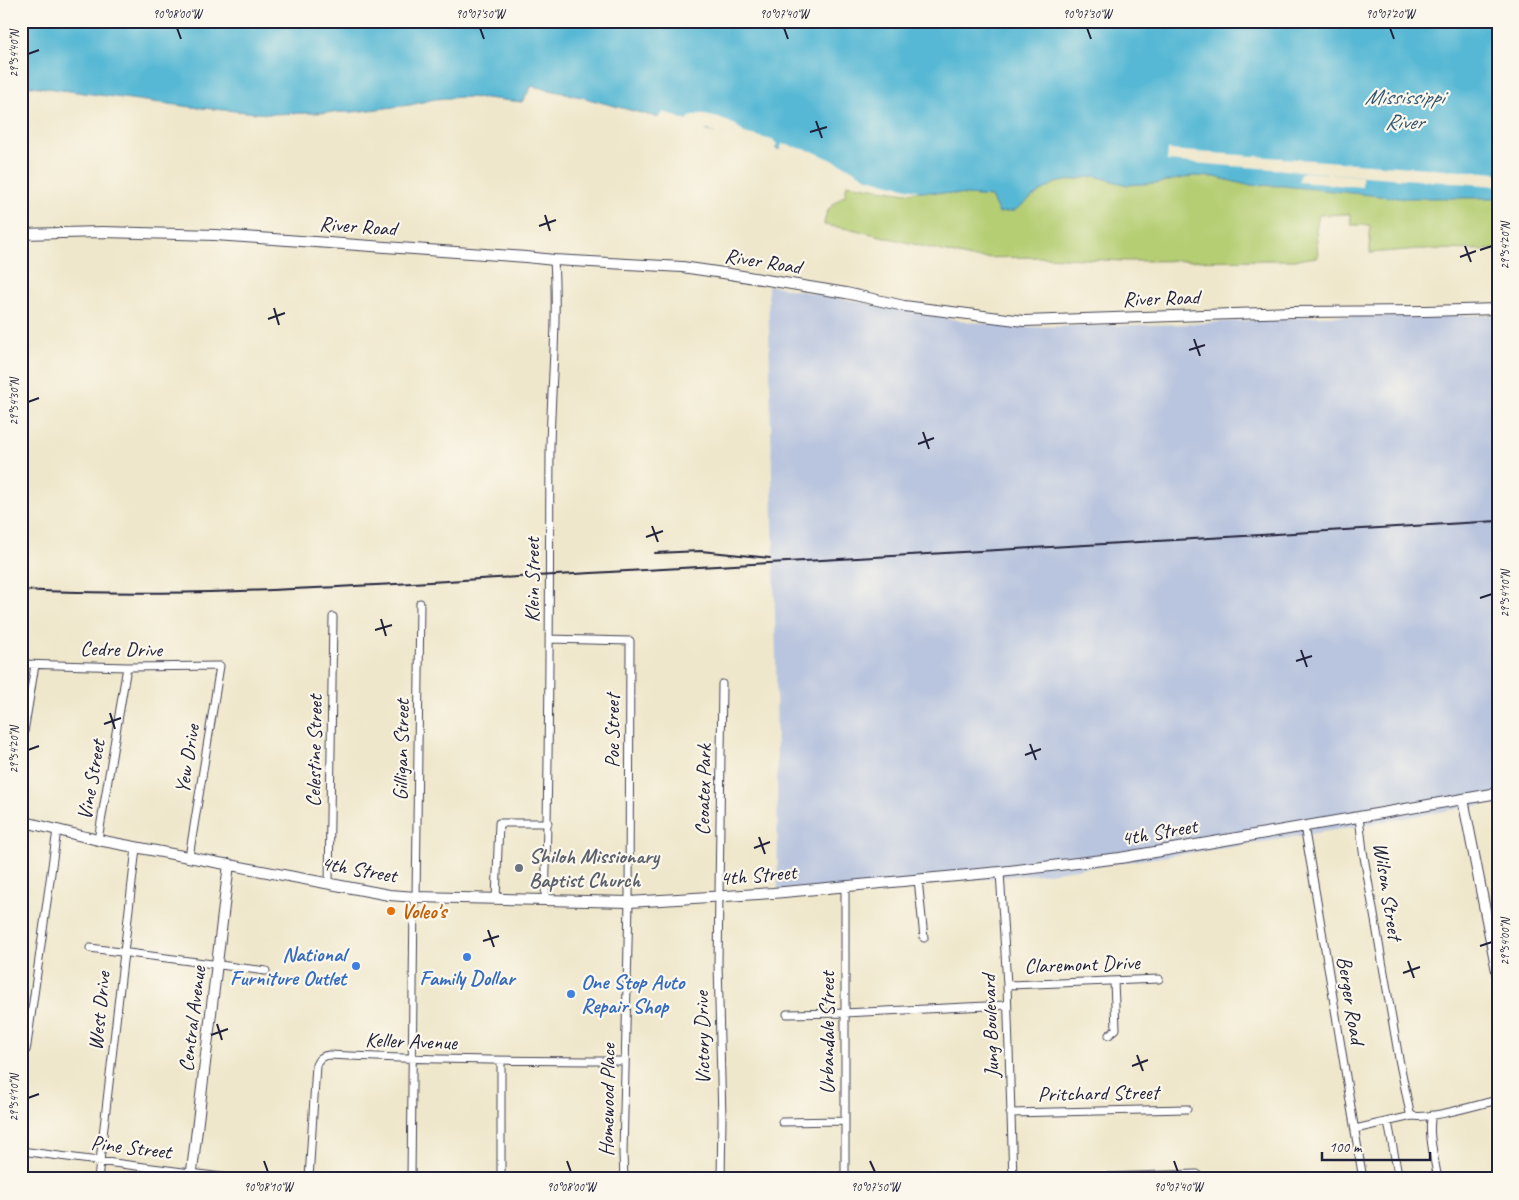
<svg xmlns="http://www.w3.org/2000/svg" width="1519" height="1200" font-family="Caveat,sans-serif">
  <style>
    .industrial { fill: #b9c5de }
    .green { fill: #b5ce73; stroke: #6c7857 }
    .water { fill: #56b8d4; stroke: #3c6d88 }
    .pier { fill: #efe7cb }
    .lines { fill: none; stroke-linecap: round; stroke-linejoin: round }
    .street-casing { stroke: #414051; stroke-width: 9 }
    .secondary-casing { stroke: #414051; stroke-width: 12 }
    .street { stroke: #fff; stroke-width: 7 }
    .secondary { stroke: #fff; stroke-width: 10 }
    .rail { stroke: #22223b; stroke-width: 2 }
    .ticks { fill: none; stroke: #22223b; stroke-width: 2 }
    .worship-dot { fill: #6b7280; stroke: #fbf7ec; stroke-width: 2 }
    .food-dot { fill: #e8710a; stroke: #fbf7ec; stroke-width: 2 }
    .shop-dot { fill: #3f7fe0; stroke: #fbf7ec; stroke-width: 2 }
    .labels { text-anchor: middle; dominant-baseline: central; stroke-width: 4.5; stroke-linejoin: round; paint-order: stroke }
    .street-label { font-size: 21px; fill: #22223b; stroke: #fbf7ec }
    .worship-label { font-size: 21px; font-weight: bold; fill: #5b616d; stroke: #fbf7ec; text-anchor: start }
    .food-label { font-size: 21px; font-weight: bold; fill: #c56008; stroke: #fbf7ec; text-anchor: start }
    .shop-label { font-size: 21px; font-weight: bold; fill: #366cbe; stroke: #fbf7ec; text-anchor: end }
    .water-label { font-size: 22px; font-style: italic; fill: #345671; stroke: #fbf7ec }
    .neatline { fill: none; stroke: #22223b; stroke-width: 2 }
    .ticks-label { font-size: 12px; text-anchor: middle; fill: #22223b }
  </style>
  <rect width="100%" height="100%" fill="#fbf7ec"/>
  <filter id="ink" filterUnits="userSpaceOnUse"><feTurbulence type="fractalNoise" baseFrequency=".02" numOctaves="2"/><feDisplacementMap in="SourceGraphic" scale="10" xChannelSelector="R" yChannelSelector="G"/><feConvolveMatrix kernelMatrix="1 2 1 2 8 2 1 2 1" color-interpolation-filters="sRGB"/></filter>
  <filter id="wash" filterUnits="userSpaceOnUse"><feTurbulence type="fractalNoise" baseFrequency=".0096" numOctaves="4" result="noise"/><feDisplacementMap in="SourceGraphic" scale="20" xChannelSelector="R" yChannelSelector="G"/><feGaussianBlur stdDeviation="1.12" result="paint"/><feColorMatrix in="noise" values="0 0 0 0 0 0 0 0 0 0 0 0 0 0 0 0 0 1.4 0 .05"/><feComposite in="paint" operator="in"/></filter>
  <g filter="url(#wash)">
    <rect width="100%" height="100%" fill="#efe7cb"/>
    <!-- industrial -->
    <path class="industrial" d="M768,285L968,322L1027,327L1190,324L1319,316L1498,315V802L1245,845L1041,874L778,895L776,664Z"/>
    <!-- green -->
    <path class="green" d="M1046,167L1498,190V250L1419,249L1370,253V225H1351L1350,214L1319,215L1316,229L1318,257L1294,260L1124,261L1044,257L971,258L856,230L824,225C825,209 833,204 845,195L847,184L906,193Z"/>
    <!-- water -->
    <path class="water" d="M21,21H1498V198H1399L1284,186L1247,185L1215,177L1194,176L1158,183L1127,185L1095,176L1055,183L1034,196L1014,211L999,213L991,197L880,188L821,159L765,146L581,97L532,86L522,102L485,98L462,97L435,99L410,105L353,112L268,114L191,107L31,86L21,83Z"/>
    <!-- pier -->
    <path class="pier" d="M664,112L687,121L690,117L699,114L719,118L736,125L744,133L772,140L777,144L774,151L728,139L708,130L701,132L656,120Z
      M782,144L812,151L848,167L865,177L886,183L920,191L908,192L875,188L843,176L820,162L779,152Z
      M1168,150L1498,173V186L1167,161Z
      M1306,172L1362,176V187L1299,182L1300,173Z"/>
  </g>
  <g filter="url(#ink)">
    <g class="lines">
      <!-- street casing -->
      <g class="street-casing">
        <path id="street" d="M549,639L630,641L629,902L623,1154L624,1179
          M21,664L127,667L220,666L189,857
          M21,750L35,665
          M1359,817L1363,851L1399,1059L1410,1113L1412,1116
          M1304,826C1325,944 1343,1061 1363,1179
          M98,840L127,667
          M1000,872L1007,985L1013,1179
          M918,879L924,938
          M329,884L333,617
          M845,886V1179
          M416,897L420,603
          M496,899L499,823H548
          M545,901C550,750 549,600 550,449C551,386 558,323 554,260
          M90,948L266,971
          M1007,985L1159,979
          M787,1014L844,1013L1007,1005
          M1109,1035L1116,1029L1114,981
          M21,1053L26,1050L27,1045L57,830
          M1010,1113L1187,1109
          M1432,1115C1427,1131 1435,1162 1438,1179
          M782,1122L844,1121
          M1388,1122L1399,1179
          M1355,1129L1412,1116C1433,1119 1476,1105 1498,1100
          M21,1151L237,1179
          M98,1179L136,848
          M309,1179L316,1065C319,1058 322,1056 329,1055C428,1060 526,1061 624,1061
          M411,1179L414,897
          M501,1179V1061
          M721,1179L722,1118L718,963L722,684
          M1036,1179L1197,1174"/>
      </g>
      <!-- secondary casing -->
      <g class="secondary-casing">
        <path id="secondary" d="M21,234L103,232L215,235L526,257L554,260L682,267L730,274L846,293L904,306L1024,321L1293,312L1426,311L1498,309
          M1463,799L1498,976
          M21,821L98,840L389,895L416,897L629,902L773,893L1000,872L1120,858L1498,793
          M191,1179L229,864"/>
      </g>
      <!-- street -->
      <use href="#street" class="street"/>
      <!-- secondary -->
      <use href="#secondary" class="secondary"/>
      <!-- rail -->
      <path class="rail" d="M655,553L701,551L770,558
        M21,590C200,599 377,584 556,575C870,559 1184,539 1498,521"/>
    </g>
  </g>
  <!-- ticks -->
  <path class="ticks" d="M177,28L181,39M480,28L484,39M784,28L788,39M1087,28L1091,39M1390,28L1394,39M28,54L39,50M816,121L822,138M810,132L827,127M545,215L550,231M539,226L556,220M1465,246L1471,262M1480,250L1492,246M1460,257L1476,251M274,308L279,325M268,319L285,313M1194,339L1200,356M1189,350L1205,345M28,402L39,398M923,432L929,449M918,444L934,438M652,526L658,542M646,537L663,531M1480,598L1492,594M381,619L386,636M375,630L392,625M1301,650L1307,667M1296,661L1312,656M110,713L115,729M104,724L121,718M1030,744L1036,760M28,750L39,746M1025,755L1041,749M759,837L765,854M754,848L770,842M488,930L494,947M483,941L499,936M1480,946L1492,942M1408,961L1414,978M1403,973L1420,967M217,1024L222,1040M211,1035L228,1029M1137,1055L1143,1071M1132,1066L1148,1060M28,1098L39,1094M264,1161L268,1172M567,1161L571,1172M870,1161L875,1172M1174,1161L1178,1172"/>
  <!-- markers -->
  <circle class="worship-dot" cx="519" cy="868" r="5"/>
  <circle class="food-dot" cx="391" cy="911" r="5"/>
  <g class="shop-dot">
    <circle cx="467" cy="957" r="5"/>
    <circle cx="356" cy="966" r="5"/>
    <circle cx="571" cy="994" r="5"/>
  </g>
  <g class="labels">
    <!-- street labels -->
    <g class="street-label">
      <text transform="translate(358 226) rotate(4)">River Road</text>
      <text transform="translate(763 261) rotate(9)">River Road</text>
      <text transform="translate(1161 298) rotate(-2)">River Road</text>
      <text transform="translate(532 580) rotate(-90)">Klein Street</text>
      <text transform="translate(121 649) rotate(1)">Cedre Drive</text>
      <text transform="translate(612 731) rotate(-90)">Poe Street</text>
      <text transform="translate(401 750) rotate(-89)">Gilligan Street</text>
      <text transform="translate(314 751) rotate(-89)">Celestine Street</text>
      <text transform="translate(187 759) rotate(-81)">Yew Drive</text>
      <text transform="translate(91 780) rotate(-80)">Vine Street</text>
      <text transform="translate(703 790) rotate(-89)">Ceoatex Park</text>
      <text transform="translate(1159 832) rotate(-10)">4th Street</text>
      <text transform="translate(359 869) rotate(10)">4th Street</text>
      <text transform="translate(758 875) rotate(-5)">4th Street</text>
      <text transform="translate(1388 891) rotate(81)">Wilson Street</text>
      <text transform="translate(1082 964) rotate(-2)">Claremont Drive</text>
      <text transform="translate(1351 1000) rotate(81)">Berger Road</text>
      <text transform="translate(99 1011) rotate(-84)">West Drive</text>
      <text transform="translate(192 1019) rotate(-83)">Central Avenue</text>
      <text transform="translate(990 1026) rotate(-92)">Jung Boulevard</text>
      <text transform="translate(827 1033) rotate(-90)">Urbandale Street</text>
      <text transform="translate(702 1038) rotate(-91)">Victory Drive</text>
      <text transform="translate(411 1041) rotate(2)">Keller Avenue</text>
      <text transform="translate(1098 1093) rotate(-1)">Pritchard Street</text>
      <text transform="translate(607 1100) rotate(-89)">Homewood Place</text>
      <text transform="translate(131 1147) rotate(7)">Pine Street</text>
    </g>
    <!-- worship labels -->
    <g class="worship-label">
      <text x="529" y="856">Shiloh Missionary<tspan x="529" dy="24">Baptist Church</tspan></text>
    </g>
    <!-- food labels -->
    <g class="food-label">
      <text x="401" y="911">Voleo's</text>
    </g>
    <!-- shop labels -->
    <g class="shop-label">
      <text x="346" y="954">National<tspan x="346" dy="24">Furniture Outlet</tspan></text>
      <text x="467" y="978" text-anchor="middle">Family Dollar</text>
      <text x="581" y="982" text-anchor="start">One Stop Auto<tspan x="581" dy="24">Repair Shop</tspan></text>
    </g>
    <!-- water labels -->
    <g class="water-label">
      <text x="1404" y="97">Mississippi<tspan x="1404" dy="25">River</tspan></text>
    </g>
  </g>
  <!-- margin -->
  <rect width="1519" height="1200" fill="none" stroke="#fbf7ec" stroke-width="55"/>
  <!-- scale -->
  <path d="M1322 1152v8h108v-8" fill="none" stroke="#22223b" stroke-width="2.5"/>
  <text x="1329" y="1152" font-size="15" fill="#22223b" stroke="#fbf7ec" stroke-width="4" paint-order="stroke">100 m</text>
  <rect x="28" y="28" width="1464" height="1144" class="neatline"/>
  <g class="ticks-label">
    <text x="177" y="18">90°08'00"W</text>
    <text x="480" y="18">90°07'50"W</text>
    <text x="784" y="18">90°07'40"W</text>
    <text x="1087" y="18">90°07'30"W</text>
    <text x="1390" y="18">90°07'20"W</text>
    <text transform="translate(14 54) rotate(-90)" y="4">29°54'40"N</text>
    <text transform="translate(1505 246) rotate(-90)" y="4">29°54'20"N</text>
    <text transform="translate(14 402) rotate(-90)" y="4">29°54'30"N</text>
    <text transform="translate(1505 594) rotate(-90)" y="4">29°54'10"N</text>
    <text transform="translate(14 750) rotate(-90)" y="4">29°54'20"N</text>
    <text transform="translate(1505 942) rotate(-90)" y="4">29°54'00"N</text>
    <text transform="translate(14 1098) rotate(-90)" y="4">29°54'10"N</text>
    <text x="268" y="1191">90°08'10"W</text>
    <text x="571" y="1191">90°08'00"W</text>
    <text x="875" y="1191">90°07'50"W</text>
    <text x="1178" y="1191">90°07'40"W</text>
  </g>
</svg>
